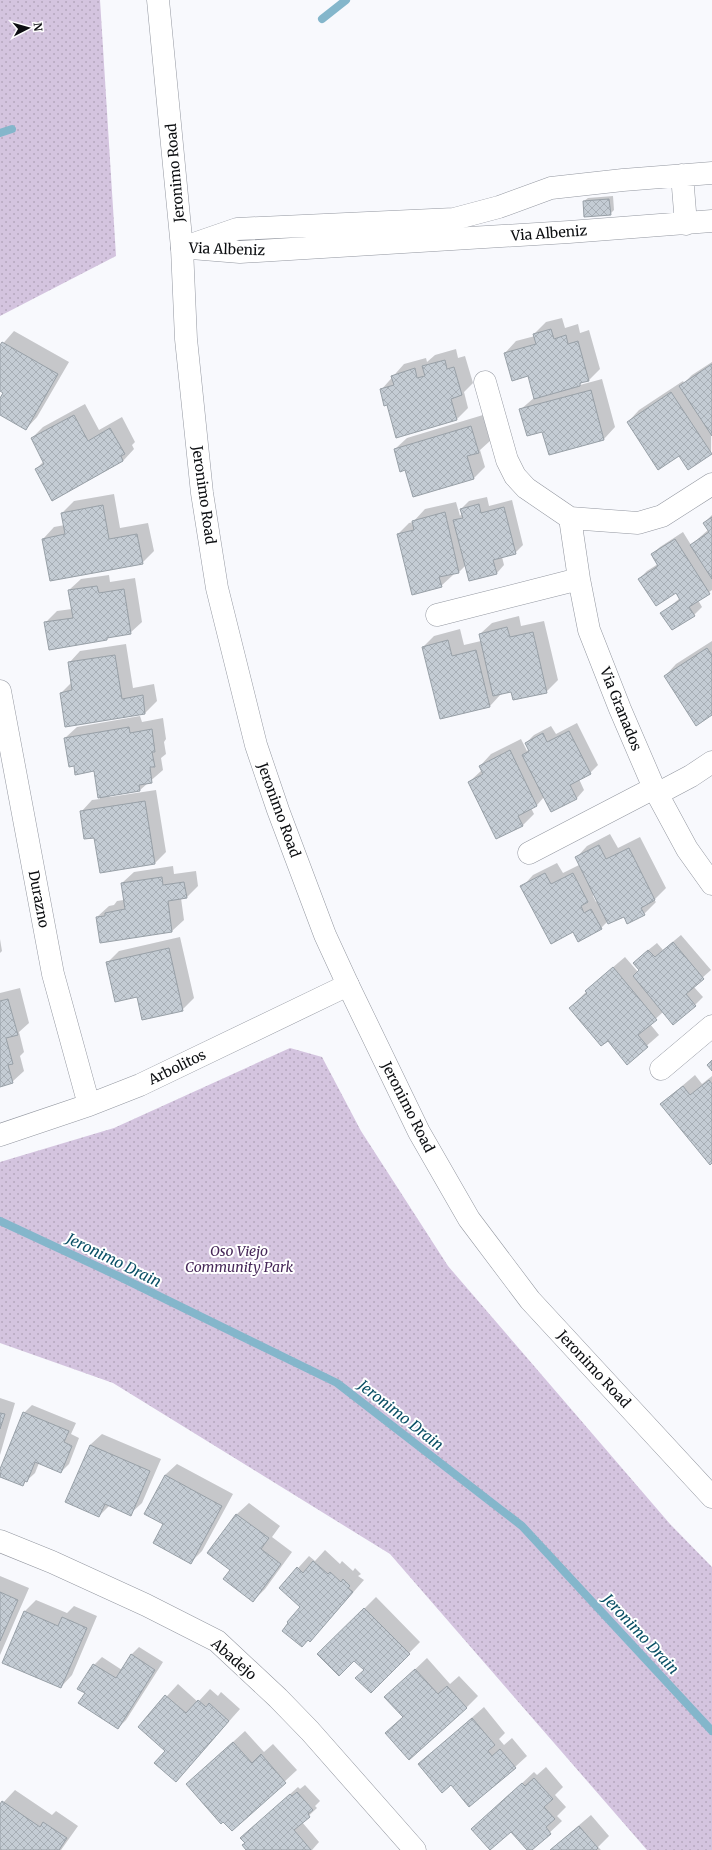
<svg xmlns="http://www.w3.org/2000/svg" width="712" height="1850" font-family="Merriweather,serif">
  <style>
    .green { fill: url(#green-dots) }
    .shadow { fill: #0003; fill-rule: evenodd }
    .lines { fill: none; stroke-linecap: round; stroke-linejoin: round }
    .stream { stroke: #84b6cb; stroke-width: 8 }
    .building { fill: url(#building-cross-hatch); stroke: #98a0a7 }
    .minor-casing { stroke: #9397a0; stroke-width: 23 }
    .major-casing { stroke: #9397a0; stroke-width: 23 }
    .minor { stroke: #fff; stroke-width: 22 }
    .major { stroke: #fff; stroke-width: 22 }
    .labels { text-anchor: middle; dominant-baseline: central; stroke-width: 4; stroke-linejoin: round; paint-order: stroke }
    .street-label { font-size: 14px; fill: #0c0e11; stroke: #fff }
    .park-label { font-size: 14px; font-style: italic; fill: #462758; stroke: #fff }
    .water-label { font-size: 15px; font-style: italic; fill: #0a4f65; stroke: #fff }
  </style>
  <defs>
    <pattern id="green-dots" width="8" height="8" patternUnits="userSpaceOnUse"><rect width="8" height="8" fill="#d4c4df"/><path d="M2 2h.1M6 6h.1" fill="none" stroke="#b5a7be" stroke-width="1.8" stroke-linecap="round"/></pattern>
    <pattern id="building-cross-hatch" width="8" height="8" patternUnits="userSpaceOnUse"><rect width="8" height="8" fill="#c4ccd4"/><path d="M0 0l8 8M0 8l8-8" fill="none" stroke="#a7aeb5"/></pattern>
  </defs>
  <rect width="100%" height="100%" fill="#f8f9fd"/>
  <!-- green -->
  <path class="green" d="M0,0H100L116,256L0,316Z
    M290,1048L322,1057L361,1131L448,1266L670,1524L712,1567V1850H647L390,1554L113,1383L0,1343V1162L114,1128Z"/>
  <!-- shadow -->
  <path class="shadow" d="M613,196L614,210L610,214L584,201L588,198Z
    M562,318L565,328L578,324L580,333L589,330L600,369L589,380L583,381L580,385L602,379L615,427L604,439L549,454L543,431L520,410L535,397L528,375L505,353L516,341L535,336L534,334L546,322Z
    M14,331L69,362L37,417L26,429L0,414V400L4,392L0,390V347Z
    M456,349L458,358L465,356L473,383L464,392L468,408L457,419L388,404L381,390L404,364L426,358L427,362L435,355Z
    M712,362L711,454L680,455L628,422L639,410L683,381L684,383L692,375Z
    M85,404L99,430L122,417L135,442L132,445L134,449L123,461L53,500L36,469L44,461L32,438L43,427Z
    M483,415L490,441L480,450L485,467L474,478L414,496L406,469L395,449L407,438Z
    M114,494L120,528L148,523L154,551L142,563L50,580L43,539L54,527L65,525L62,513L74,501Z
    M487,497L489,506L512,500L523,545L515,553L502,557L504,565L497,573L466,565L459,572L452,573L453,575L441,586L398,534L409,523L413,522L425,509L456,502L460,516L462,513L461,509L469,501Z
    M712,515V590L698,600L702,607L694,615L662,613L680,598L676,592L639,579L647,571L658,564L652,554L660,547L683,532L691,545L708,530L704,523Z
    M109,575L110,582L135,578L142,622L130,633L109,637L106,639L45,623L57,611L72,609L69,590L81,579Z
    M519,616L521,626L544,621L558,680L546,692L512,691L501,694L490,706L423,647L434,636L460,629L464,645L481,641L480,634L492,623Z
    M712,641V714L665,676L676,664Z
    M126,644L133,688L154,684L157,701L145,713L66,726L61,693L72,682L69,663L80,651Z
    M140,716L142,722L163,718L166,739L164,742L166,754L161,758L163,770L140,790L109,796L110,797L156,790L166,852L155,863L95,836L81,812L92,800L100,799L95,770L75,765L65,738L77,727Z
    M577,723L598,765L590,773L579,779L584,790L577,798L544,797L537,805L531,808L534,814L522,826L469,782L482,770L480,766L491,754L521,739L527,751L529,749L526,743L534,735L551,726L556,734Z
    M610,834L618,848L640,837L666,888L654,900L656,902L644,914L624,915L608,921L601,928L573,931L522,887L533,875L557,863L563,873L579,865L576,858L587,846ZM594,894L598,901L596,902L593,896Z
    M173,866L174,874L196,871L198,886L187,897L181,898L184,920L172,931L101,942L97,917L109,906L114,905L117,901L124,900L122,883L134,872Z
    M681,935L711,970L693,986L703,997L695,1005L663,1012L650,1024L659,1035L627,1063L608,1039L570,1008L598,980L625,957L638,972L640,970L634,963L642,955L657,943L663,950Z
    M180,937L194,998L182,1010L107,963L119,951Z
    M0,939L2,951L0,953Z
    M20,988L29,1023L19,1032L24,1052L20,1056L24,1071L12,1082L0,1086V993Z
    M695,1075L702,1084L712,1076V1162L661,1104Z
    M0,1398L15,1403L0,1455Z
    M32,1405L76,1423L71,1434L79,1438L69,1464L61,1472L39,1463L35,1473L22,1485L24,1413Z
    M102,1434L161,1459L142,1503L130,1514L110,1505L99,1516L90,1445Z
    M177,1464L233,1494L202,1551L191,1562L165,1475Z
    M249,1503L280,1526L272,1537L292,1552L265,1589L253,1601L231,1570L209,1553L237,1514Z
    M325,1550L340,1564L342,1561L353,1571L355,1568L361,1574L358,1576L364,1580L321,1629L302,1646V1606L280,1588L309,1556L315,1561Z
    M0,1576L29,1588L0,1655Z
    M376,1597L420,1642L371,1692L365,1670L354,1659L319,1654Z
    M36,1600L67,1613L74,1606L97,1616L72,1675L61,1687L25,1611Z
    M139,1647L163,1662L126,1720L118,1728L86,1693L94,1665L102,1657L122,1670L131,1655Z
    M427,1658L450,1684L459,1676L478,1696L466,1708L386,1733L403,1717L386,1697Z
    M178,1684L198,1702L210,1689L218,1696L221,1692L240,1709L176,1781L166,1751L139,1727Z
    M484,1707L505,1733L499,1739L504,1745L512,1738L527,1756L515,1767L451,1784L419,1764Z
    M245,1731L264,1752L273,1744L297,1770L232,1830L199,1773Z
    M546,1767L563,1787L555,1795L566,1807L557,1816L562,1821L531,1850H528L511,1830L473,1829L534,1772L537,1775Z
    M305,1785L320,1801L315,1806L317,1808L302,1822L319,1842L312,1850H247L246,1842L250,1830L298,1787L300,1789Z
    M15,1790L52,1815L56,1811L78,1826L61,1850H0V1806Z
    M591,1815L609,1836L598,1847L601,1850H550Z"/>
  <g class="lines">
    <!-- stream -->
    <path class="stream" d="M322,19L346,0
      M0,133L12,129
      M0,1221L118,1276L337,1383L522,1526L712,1731"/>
  </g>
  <!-- building -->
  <path class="building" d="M609,199L611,215L584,217L583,201Z
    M551,329L554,339L566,335L568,344L578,341L589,381L580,383V386L534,399L528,376L512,381L504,353L536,344L533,334Z
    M2,342L58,374L26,430L0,415V398L3,393L0,391V345Z
    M445,360L447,369L454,367L462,395L451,399L457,420L396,438L387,405L384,406L380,389L394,385L391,376L415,368L417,378L425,376L422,366Z
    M712,364V436L679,386Z
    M591,390L604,440L549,455L542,432L527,436L519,409Z
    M671,392L712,454L688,470L679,456L658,470L627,422Z
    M74,415L88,441L110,428L125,454L121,456L123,461L52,501L35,469L44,464L31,438Z
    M471,426L479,453L467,456L474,479L413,497L405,470L400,472L394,449Z
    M479,504L481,513L504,507L516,554L493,560L497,574L469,581L453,520L463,518L460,509Z
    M103,505L109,539L137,534L143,564L50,581L42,539L65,534L61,513Z
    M445,512L459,573L439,577L442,587L412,595L397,534L414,530L412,521Z
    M712,517V579L690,545L709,532L703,523Z
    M675,539L710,594L689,607L695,616L672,630L660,613L680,600L676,593L656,606L638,579L658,566L651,554Z
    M97,586L99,593L124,589L131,634L107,638V640L49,650L44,622L73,618L68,590Z
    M507,627L510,637L533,632L547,693L513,700L511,692L493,696L479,634Z
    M448,640L452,656L476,650L490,707L440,719L422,647Z
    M707,648L712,655V715L696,726L664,676Z
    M115,655L122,699L143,695L145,714L65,727L60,693L72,690L68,662Z
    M129,727L130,733L152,729L155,752H152L155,767H150L152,783L139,785L140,791L98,798L94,771L75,775L74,766L69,767L64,738Z
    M569,731L591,774L570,785L577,799L551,812L522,755L529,751L525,743L543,733L547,742Z
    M510,750L537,806L518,816L523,826L496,839L468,782L483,774L479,766Z
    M145,801L155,864L100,873L94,838L84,839L80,811Z
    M599,845L606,859L629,848L655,900L641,908L645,915L627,924L624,917L608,924L575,857Z
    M545,873L551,884L573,873L588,902L581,906L584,913L591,909L602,929L578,942L573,932L551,944L520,886Z
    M162,877L163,885L184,882L187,898L168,901L172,932L100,943L96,917L105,916V913L125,909L121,883Z
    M673,942L704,979L686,994L696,1006L673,1025L633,976L639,970L633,963L648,950L655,957Z
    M169,948L183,1011L142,1020L137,997L115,1002L106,962Z
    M613,967L657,1020L638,1035L648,1047L627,1065L608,1041L601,1046L569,1008L587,993L585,991Z
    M8,999L18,1035L6,1038L13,1064L8,1065L13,1083L0,1087V1001Z
    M712,1060V1071L707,1065Z
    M709,1080L712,1084V1163L710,1165L660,1104L683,1086L690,1095Z
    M23,1412L69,1431L64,1442L72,1446L61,1473L35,1462L27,1482L25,1481L23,1486L0,1477L1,1471L0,1469Z
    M0,1413L5,1414L0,1429Z
    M90,1445L150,1471L131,1516L105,1504L99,1517L65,1502Z
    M165,1475L222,1506L191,1564L153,1543L163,1524L144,1514Z
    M236,1514L269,1538L261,1549L281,1564L253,1602L223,1579L230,1570L207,1553Z
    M313,1561L328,1574L330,1572L341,1582L343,1579L350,1586L348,1588L353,1592L310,1642L308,1640L302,1647L282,1631L288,1623L287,1622L300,1607L279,1588L297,1567L303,1573Z
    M0,1592L18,1600L0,1641Z
    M364,1608L410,1654L371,1693L355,1678L364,1670L354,1661L339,1676L317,1654Z
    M24,1611L58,1626L62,1617L87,1628L61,1688L2,1663Z
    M131,1654L155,1670L118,1729L78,1703L85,1693L77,1689L93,1664L116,1678Z
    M415,1669L438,1694L447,1686L467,1708L409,1760L385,1733L403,1717L384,1697Z
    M165,1695L186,1713L198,1700L206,1707L209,1703L229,1721L176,1782L154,1763L165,1751L138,1727Z
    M472,1718L495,1745L488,1751L492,1756L500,1749L516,1768L469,1807L451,1785L442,1793L418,1764Z
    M233,1742L252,1763L261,1754L286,1783L232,1831L223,1822L221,1824L186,1784Z
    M534,1778L553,1799L544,1807L555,1819L546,1827L551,1834L532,1850H527L511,1832L490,1850L471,1829L522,1783L525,1786Z
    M297,1792L313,1810L308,1814L310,1817L294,1830L311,1850H246L242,1845L245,1843L240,1838L290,1794L292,1796Z
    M2,1801L40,1827L43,1822L67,1838L59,1850H0V1804Z
    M579,1826L598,1848L596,1850H550Z"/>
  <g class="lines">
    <!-- minor casing -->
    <g class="minor-casing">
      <path id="minor" d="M682,175L686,224
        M182,248L237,229L454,219L499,207L551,188L623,180L712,173
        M191,248L240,252L569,232L712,221
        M485,382L507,460L515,476L526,488L570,518L638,523L662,516L712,484
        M570,518L579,579L589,630L620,709L654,788L687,849L712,884
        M437,615L579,579
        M0,691L53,974L89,1105
        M657,794L691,776L712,762
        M529,853L654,788
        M661,1069L712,1026
        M0,1135L89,1105L140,1085L348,985
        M0,1541L52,1562L146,1605L217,1641L278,1698L310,1731L415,1850"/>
    </g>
    <!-- major casing -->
    <g class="major-casing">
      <path id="major" d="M158,0L182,248L186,339L202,493L217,588L256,745L278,810L325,935L348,985L419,1132L469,1219L530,1300L712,1497"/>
    </g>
    <!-- minor -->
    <use href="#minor" class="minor"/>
    <!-- major -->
    <use href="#major" class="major"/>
  </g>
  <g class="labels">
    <!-- street labels -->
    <g class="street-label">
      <text transform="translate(175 173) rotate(-95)">Jeronimo Road</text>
      <text transform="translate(549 233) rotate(-4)">Via Albeniz</text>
      <text transform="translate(227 249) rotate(2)">Via Albeniz</text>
      <text transform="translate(204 495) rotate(82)">Jeronimo Road</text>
      <text transform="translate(621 709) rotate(68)">Via Granados</text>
      <text transform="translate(279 810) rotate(70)">Jeronimo Road</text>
      <text transform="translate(39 899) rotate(79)">Durazno</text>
      <text transform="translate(177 1067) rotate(-26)">Arbolitos</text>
      <text transform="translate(408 1107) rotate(63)">Jeronimo Road</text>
      <text transform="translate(594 1369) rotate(47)">Jeronimo Road</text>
      <text transform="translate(234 1659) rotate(41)">Abadejo</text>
    </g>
    <!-- park labels -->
    <g class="park-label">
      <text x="239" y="1251">Oso Viejo<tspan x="239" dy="16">Community Park</tspan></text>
    </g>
    <!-- water labels -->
    <g class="water-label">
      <text transform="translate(114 1260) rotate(26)">Jeronimo Drain</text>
      <text transform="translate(401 1415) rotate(38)">Jeronimo Drain</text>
      <text transform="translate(641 1634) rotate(47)">Jeronimo Drain</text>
    </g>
  </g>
  <!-- north arrow -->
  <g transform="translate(28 28) rotate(84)" stroke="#ffffff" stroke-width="3" paint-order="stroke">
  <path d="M0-3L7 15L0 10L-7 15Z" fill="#0c0e11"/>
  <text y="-6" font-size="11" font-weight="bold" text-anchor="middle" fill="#0c0e11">N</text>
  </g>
</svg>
